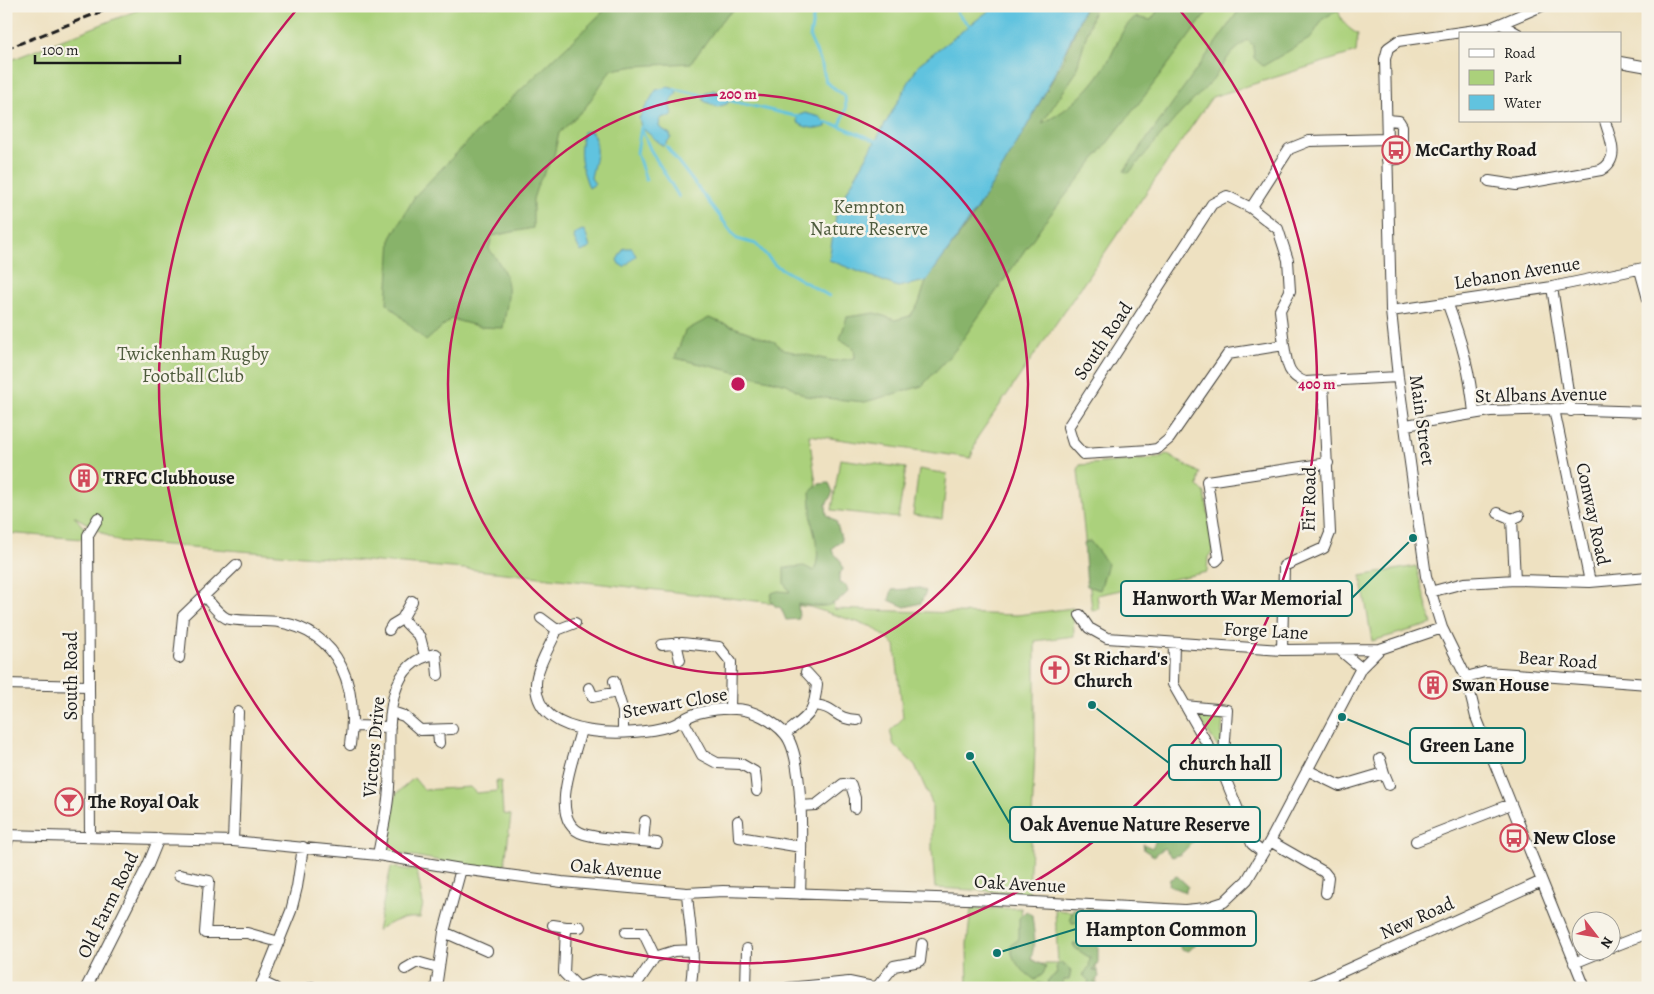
<svg xmlns="http://www.w3.org/2000/svg" width="1654" height="994" font-family="Alegreya,serif">
  <style>
    .green { fill: #abd17b; stroke: #64764c }
    .forest { fill: #88b36b; stroke: #526844 }
    .water { fill: #61c3df; stroke: #3e707e }
    .lines { fill: none; stroke-linecap: round; stroke-linejoin: round }
    .stream { stroke: #61c3df; stroke-width: 3 }
    .minor-casing { stroke: #3c3a35; stroke-width: 12 }
    .minor { stroke: #fff; stroke-width: 10 }
    .rail { stroke: #1c1c1c; stroke-width: 3; stroke-dasharray: 8 4; stroke-linecap: butt }
    .ring { fill: none; stroke: #c2185b; stroke-width: 2.5 }
    .labels { text-anchor: middle; dominant-baseline: central; stroke-width: 5; stroke-linejoin: round; paint-order: stroke }
    .poi-label { font-size: 19px; font-weight: bold; fill: #1c1c1c; stroke: #f7f3e8; text-anchor: start }
    .park-label { font-size: 19px; fill: #4e5b3d; stroke: #f7f3e8 }
    .street-label { font-size: 19px; fill: #1c1c1c; stroke: #f7f3e8 }
    .centre { fill: #c2185b; stroke: #f7f3e8; stroke-width: 2.5 }
    .ring-label { font-size: 15px; text-anchor: middle; font-weight: bold; fill: #c2185b; stroke: #f7f3e8; stroke-width: 5; stroke-linejoin: round; paint-order: stroke }
    .leader { fill: none; stroke: #0f766e; stroke-width: 2 }
    .callout-dot { fill: #0f766e; stroke: #f7f3e8; stroke-width: 2 }
    .callout { fill: #f7f3e8; stroke: #0f766e; stroke-width: 2 }
    .callout-label { font-size: 20px; text-anchor: middle; font-weight: bold; fill: #1c1c1c }
  </style>
  <rect width="100%" height="100%" fill="#f7f3e8"/>
  <filter id="ink" filterUnits="userSpaceOnUse"><feTurbulence type="fractalNoise" baseFrequency=".02" numOctaves="2"/><feDisplacementMap in="SourceGraphic" scale="10" xChannelSelector="R" yChannelSelector="G"/><feConvolveMatrix kernelMatrix="1 2 1 2 8 2 1 2 1" color-interpolation-filters="sRGB"/></filter>
  <filter id="wash" filterUnits="userSpaceOnUse"><feTurbulence type="fractalNoise" baseFrequency=".0096" numOctaves="4" result="noise"/><feDisplacementMap in="SourceGraphic" scale="20" xChannelSelector="R" yChannelSelector="G"/><feGaussianBlur stdDeviation="1.12" result="paint"/><feColorMatrix in="noise" values="0 0 0 0 0 0 0 0 0 0 0 0 0 0 0 0 0 1.4 0 .05"/><feComposite in="paint" operator="in"/></filter>
  <g filter="url(#wash)">
    <rect width="100%" height="100%" fill="#eee1c1"/>
    <!-- green -->
    <path class="green" d="M148,6H1339C1337,18 1348,29 1358,34L1356,52L1212,97L977,438L971,458L809,435L834,609L1017,615L1073,608L1074,636L1035,641V747L1029,893L935,888L932,850V803L915,765L894,745L890,731L903,718L895,645L873,627L810,607L477,570L117,541L74,516L85,529V536L82,539L6,533V62Z
      M1637,71L1648,73V108Z
      M1166,454L1200,473L1198,486L1205,493L1214,550L1208,557L1207,572L1097,595L1099,609L1092,610L1078,470L1080,465L1159,458Z
      M840,459L906,468L898,518L832,510Z
      M919,469L947,474L942,519L913,515Z
      M1416,566L1432,624L1372,641L1361,576Z
      M1216,711L1223,716L1221,745L1217,746L1197,714Z
      M414,778L424,790L470,787L476,793L497,791L496,781H501L503,814L511,815L504,872L385,851L396,794Z
      M391,867L417,871L423,904L420,918C406,916 388,922 377,931Z
      M1021,908L1028,964H1058L1055,910L1094,913L1097,988H968L967,944L971,909Z"/>
    <!-- forest -->
    <path class="forest" d="M609,6H738L722,20L691,63L636,66L611,70L585,108L559,133L554,155L538,184L533,199V228L492,236L489,249C515,282 509,290 503,328L481,327L451,319L426,341L387,303L391,238L415,196L485,124Z
      M1085,6H1095L1075,74L1042,123C1072,109 1095,85 1111,56C1118,41 1122,28 1135,17L1151,20L1161,6H1212L1143,98L1043,224L956,349L922,386L865,402L805,396L787,384L675,358L685,331L709,318L775,342L784,350L834,361L855,358L854,348L840,339L847,317L875,313L895,320L910,316L919,303L926,281L970,221L1021,136L1063,61Z
      M1242,6H1339L1338,10L1323,19L1311,38L1263,66L1254,58L1253,45L1247,40L1229,56L1213,80L1175,119L1129,173L1124,171Z
      M829,483L833,492L826,505L827,515L836,521L842,541L833,547L832,551L841,561L843,570L839,574V583L846,585L848,592C830,610 822,607 798,604L799,619L786,620L781,608L775,606L770,600L772,593L778,591L790,592L784,583V568L804,566L814,571C821,554 816,541 812,524C811,514 811,503 810,492L819,484Z
      M1090,541L1108,564L1100,590L1087,586L1084,543Z
      M920,588L926,591L921,603L905,607L889,600L892,590Z
      M1169,836L1180,840L1191,838L1194,841L1181,854L1172,857L1164,848L1154,856L1144,850L1143,844L1152,848L1156,840Z
      M1177,876L1188,886L1185,892L1169,885L1170,879Z
      M1073,909L1096,910L1114,917L1109,936L1098,939V963L1093,970L1098,971L1099,977L1094,982L1099,988H1086L1089,981L1083,975L1089,967L1090,958L1075,948L1073,944L1088,943V934L1079,922L1072,923L1070,918Z
      M1026,911L1032,915L1035,941L1031,959L1046,967L1043,974L1035,980C1022,970 1011,962 1011,945L1019,939V918Z
      M1188,914L1195,918V945L1189,951L1181,949C1175,937 1176,925 1183,915Z
      M1061,962L1071,970L1069,980H1064L1060,988H1037L1038,983L1048,985L1047,981L1057,973L1056,967Z"/>
    <!-- water -->
    <path class="water" d="M995,6H1085C1045,104 989,196 926,281L898,287L829,260L837,209L919,64Z
      M668,87L675,89L677,94C669,100 668,106 673,114L671,117H664L660,119L659,127L670,134L671,138L663,146L641,127L639,118L656,90Z
      M713,90L728,95L729,101L727,104L717,107L704,101L703,95Z
      M805,113L820,117L826,123V127C817,130 804,128 797,122V116Z
      M591,131C601,146 594,162 591,178L595,184L589,188C581,166 578,156 583,132Z
      M582,230L585,231L590,248L581,252L574,239L575,234Z
      M624,248H632L636,256L624,267L619,264L617,260Z"/>
    <g class="lines">
      <!-- stream -->
      <path class="stream" d="M815,6L810,38L822,65L826,82L845,96L846,109L840,126
        M955,6L958,14L970,26
        M675,89L706,96
        M727,100L799,117
        M822,122L840,126L876,141
        M641,127L650,149L679,197
        M641,127L637,153L646,180
        M666,146L737,239L756,244L775,265L829,296"/>
    </g>
  </g>
  <g filter="url(#ink)">
    <g class="lines">
      <!-- minor casing -->
      <g class="minor-casing">
        <path id="minor" d="M1542,6L1490,28L1398,41L1388,48L1385,59L1391,311L1398,377L1426,576L1442,628L1466,677L1476,717L1585,988
          M1501,24L1518,34
          M1620,62L1648,67
          M1387,160L1398,159L1402,155V126L1399,121L1387,120
          M1489,181L1516,185L1601,170C1621,159 1610,139 1605,121
          M1227,196L1251,208L1278,229L1288,260L1290,291L1280,310L1284,345L1228,354L1169,439L1157,449L1150,450L1083,454L1073,443L1068,427L1212,204Z
          M1251,208L1289,149L1309,141L1387,139
          M1640,270L1648,299
          M1552,287L1571,411
          M1447,302C1462,342 1470,371 1474,413
          M1391,311L1552,287L1648,267
          M1284,345C1287,363 1287,375 1305,382L1398,377
          M1406,425L1490,411L1554,409L1648,412
          M1498,513L1512,519L1519,516
          M1512,519L1515,580
          M1216,561L1219,558L1207,481L1328,463
          M1590,582L1648,577
          M1430,592L1464,583L1515,580L1590,582L1554,409
          M204,596C210,602 218,614 226,618C235,622 266,620 279,622C342,633 358,688 350,745
          M412,601L402,619L420,637L425,656
          M1080,615L1089,628L1107,638L1282,650L1380,649
          M541,618L557,630C551,644 535,670 536,686C538,741 632,737 670,726C680,723 688,715 698,713C708,710 724,708 735,709C752,709 774,721 785,734C806,758 801,860 800,894
          M389,630L392,625L402,619
          M557,630L575,623
          M676,643L680,660
          M1174,643L1173,684L1221,768L1252,844L1263,853
          M662,645L682,643L719,647L731,662L730,709
          M1282,650L1284,566L1324,548L1330,533L1323,382
          M1341,651L1361,668
          M179,658L183,616L236,565
          M1466,677L1485,672L1500,673L1648,684
          M614,681L617,692
          M6,684L88,686
          M589,688L593,697L617,692L623,711V731
          M815,705C836,707 834,719 857,720
          M1185,706L1227,710L1224,755L1221,768
          M392,712L404,716L420,730L452,729
          M683,720L702,755L717,763L741,764L755,772L757,791
          M353,726L390,727
          M438,730L439,743
          M581,730C575,756 546,822 584,834C607,841 633,839 657,843
          M785,734C809,715 814,715 817,684L806,672
          M1380,759L1384,773
          M1307,770L1340,786L1384,773L1389,785
          M800,806L816,805L843,784L851,785L855,798V808
          M738,821L739,837L801,847
          M6,835L233,841L378,855L461,869L562,882L687,893L723,891L996,900L1185,910L1206,908L1224,902L1247,880L1270,841L1361,668L1380,649L1442,628
          M90,836L88,535L98,518
          M233,841L238,712
          M643,841L645,821
          M1270,841L1324,872L1328,877L1326,893
          M1416,841L1511,804
          M6,848L9,835
          M378,855C382,833 388,810 389,787C392,744 377,663 436,654L438,675
          M179,875L209,881L205,933H247L279,942
          M687,893C689,925 697,956 690,988
          M553,925L566,927
          M444,932L487,951
          M626,932H643L655,957
          M1612,947L1648,933
          M1574,963L1601,952
          M405,969L417,962L438,968
          M262,982L275,988
          M577,986L564,973L566,927H580
          M877,987L894,966L920,961L922,944
          M86,988L148,865L159,838
          M260,988L291,911L297,887L303,847
          M312,988V987
          M436,988L444,932L461,869
          M576,988L599,980L636,985L655,957L674,951L693,950
          M746,988L747,949
          M788,988L849,982L878,988
          M1306,988L1542,881"/>
      </g>
      <!-- minor -->
      <use href="#minor" class="minor"/>
      <!-- rail -->
      <path class="rail" d="M6,49L115,6"/>
    </g>
  </g>
  <!-- distance rings -->
  <g class="ring">
    <circle cx="738" cy="384" r="290"/>
    <path d="M1178 8A579 579 0 1 1 298 8"/>
  </g>
  <!-- icons -->
  <defs>
    <g id="bus-ring" transform="scale(1.4375)"><circle r="9.5" fill="#f7f3e8" stroke="#d1495b" stroke-width="1.5"/><path d="M-5-6H5V4H4V6H2V4H-2V6H-4V4H-5ZM-3.5-4V0h7V-4ZM-3.5 1.2v1.5H-2V1.2ZM2 1.2v1.5H3.5V1.2Z" fill="#d1495b"/></g>
    <g id="building-ring" transform="scale(1.4375)"><circle r="9.5" fill="#f7f3e8" stroke="#d1495b" stroke-width="1.5"/><path d="M-4-6H4V6H1V3H-1V6H-4ZM-2.5-4.3h1.7v1.8h-1.7ZM.8-4.3h1.7v1.8H.8ZM-2.5-1h1.7V.8h-1.7ZM.8-1h1.7V.8H.8Z" fill="#d1495b"/></g>
    <g id="church-ring" transform="scale(1.4375)"><circle r="9.5" fill="#f7f3e8" stroke="#d1495b" stroke-width="1.5"/><path d="M-1.2-6h2.4v3.5h3.3v2.4h-3.3V6h-2.4V-.1h-3.3v-2.4h3.3Z" fill="#d1495b"/></g>
    <g id="bar-ring" transform="scale(1.4375)"><circle r="9.5" fill="#f7f3e8" stroke="#d1495b" stroke-width="1.5"/><path d="M-6-5H6L.8 .8V4.5H3.5V6h-7V4.5H-.8V.8Z" fill="#d1495b"/></g>
  </defs>
  <g fill-rule="evenodd">
    <use href="#bus-ring" x="1396" y="150"/>
    <use href="#building-ring" x="84" y="478"/>
    <use href="#church-ring" x="1055" y="670"/>
    <use href="#building-ring" x="1433" y="685"/>
    <use href="#bar-ring" x="69" y="802"/>
    <use href="#bus-ring" x="1514" y="838"/>
  </g>
  <g class="labels">
    <!-- poi labels -->
    <g class="poi-label">
      <text x="1415" y="150">McCarthy Road</text>
      <text x="103" y="478">TRFC Clubhouse</text>
      <text x="1074" y="659">St Richard's<tspan x="1074" dy="22">Church</tspan></text>
      <text x="1452" y="685">Swan House</text>
      <text x="88" y="802">The Royal Oak</text>
      <text x="1533" y="838">New Close</text>
    </g>
    <!-- park labels -->
    <g class="park-label">
      <text x="869" y="207">Kempton<tspan x="869" dy="22">Nature Reserve</tspan></text>
      <text x="193" y="354">Twickenham Rugby<tspan x="193" dy="22">Football Club</tspan></text>
    </g>
    <!-- street labels -->
    <g class="street-label">
      <text transform="translate(1517 273) rotate(-9)">Lebanon Avenue</text>
      <text transform="translate(1103 341) rotate(-56)">South Road</text>
      <text transform="translate(1541 395) rotate(-1)">St Albans Avenue</text>
      <text transform="translate(1422 420) rotate(82)">Main Street</text>
      <text transform="translate(1309 499) rotate(-89)">Fir Road</text>
      <text transform="translate(1593 514) rotate(78)">Conway Road</text>
      <text transform="translate(1266 631) rotate(3)">Forge Lane</text>
      <text transform="translate(1558 660) rotate(4)">Bear Road</text>
      <text transform="translate(71 676) rotate(-90)">South Road</text>
      <text transform="translate(675 703) rotate(-10)">Stewart Close</text>
      <text transform="translate(374 747) rotate(-85)">Victors Drive</text>
      <text transform="translate(616 869) rotate(5)">Oak Avenue</text>
      <text transform="translate(1020 884) rotate(3)">Oak Avenue</text>
      <text transform="translate(108 905) rotate(-64)">Old Farm Road</text>
      <text transform="translate(1417 918) rotate(-24)">New Road</text>
    </g>
  </g>
  <circle cx="738" cy="384" r="8" class="centre"/>
  <g class="ring-label">
    <text x="738" y="99">200 m</text>
    <text x="1317" y="389">400 m</text>
  </g>
  <!-- callouts -->
  <path class="leader" d="M1413 538L1352 598M1342 717L1410 745M1092 705L1169 763M970 756L1010 824M997 953L1076 929"/>
  <g class="callout-dot">
    <circle cx="1413" cy="538" r="5"/>
    <circle cx="1342" cy="717" r="5"/>
    <circle cx="1092" cy="705" r="5"/>
    <circle cx="970" cy="756" r="5"/>
    <circle cx="997" cy="953" r="5"/>
  </g>
  <g class="callout">
    <rect x="1121" y="581" width="231" height="35" rx="5"/>
    <rect x="1410" y="728" width="115" height="35" rx="5"/>
    <rect x="1169" y="745" width="112" height="35" rx="5"/>
    <rect x="1010" y="807" width="250" height="35" rx="5"/>
    <rect x="1076" y="911" width="180" height="35" rx="5"/>
  </g>
  <g class="callout-label">
    <text x="1237" y="605">Hanworth War Memorial</text>
    <text x="1467" y="752">Green Lane</text>
    <text x="1225" y="770">church hall</text>
    <text x="1135" y="831">Oak Avenue Nature Reserve</text>
    <text x="1166" y="936">Hampton Common</text>
  </g>
  <!-- margin -->
  <rect width="1654" height="994" fill="none" stroke="#f7f3e8" stroke-width="25"/>
  <!-- legend -->
  <rect x="1459" y="32" width="162" height="90" fill="#f7f3e8" stroke="#9f9d96"/>
  <rect x="1469" y="49" width="25" height="8" fill="#ffffff" stroke="#9f9d96"/>
  <text x="1504" y="58" font-size="15" fill="#1c1c1c">Road</text>
  <rect x="1469" y="70" width="25" height="15" fill="#abd17b" stroke="#9f9d96"/>
  <text x="1504" y="82" font-size="15" fill="#1c1c1c">Park</text>
  <rect x="1469" y="95" width="25" height="15" fill="#61c3df" stroke="#9f9d96"/>
  <text x="1504" y="108" font-size="15" fill="#1c1c1c">Water</text>
  <!-- north arrow -->
  <g transform="translate(1596 936) rotate(121)"><circle r="24" fill="#f7f3e8" stroke="#9f9d96"/>
  <path d="M0-4L9 19L0 12L-9 19Z" fill="#d1495b"/>
  <text y="-8" font-size="14" font-weight="bold" text-anchor="middle" fill="#1c1c1c">N</text>
  </g>
  <!-- scale -->
  <path d="M35 55v8h145v-8" fill="none" stroke="#1c1c1c" stroke-width="2.5"/>
  <text x="42" y="55" font-size="15" fill="#1c1c1c" stroke="#f7f3e8" stroke-width="4" paint-order="stroke">100 m</text>
</svg>
